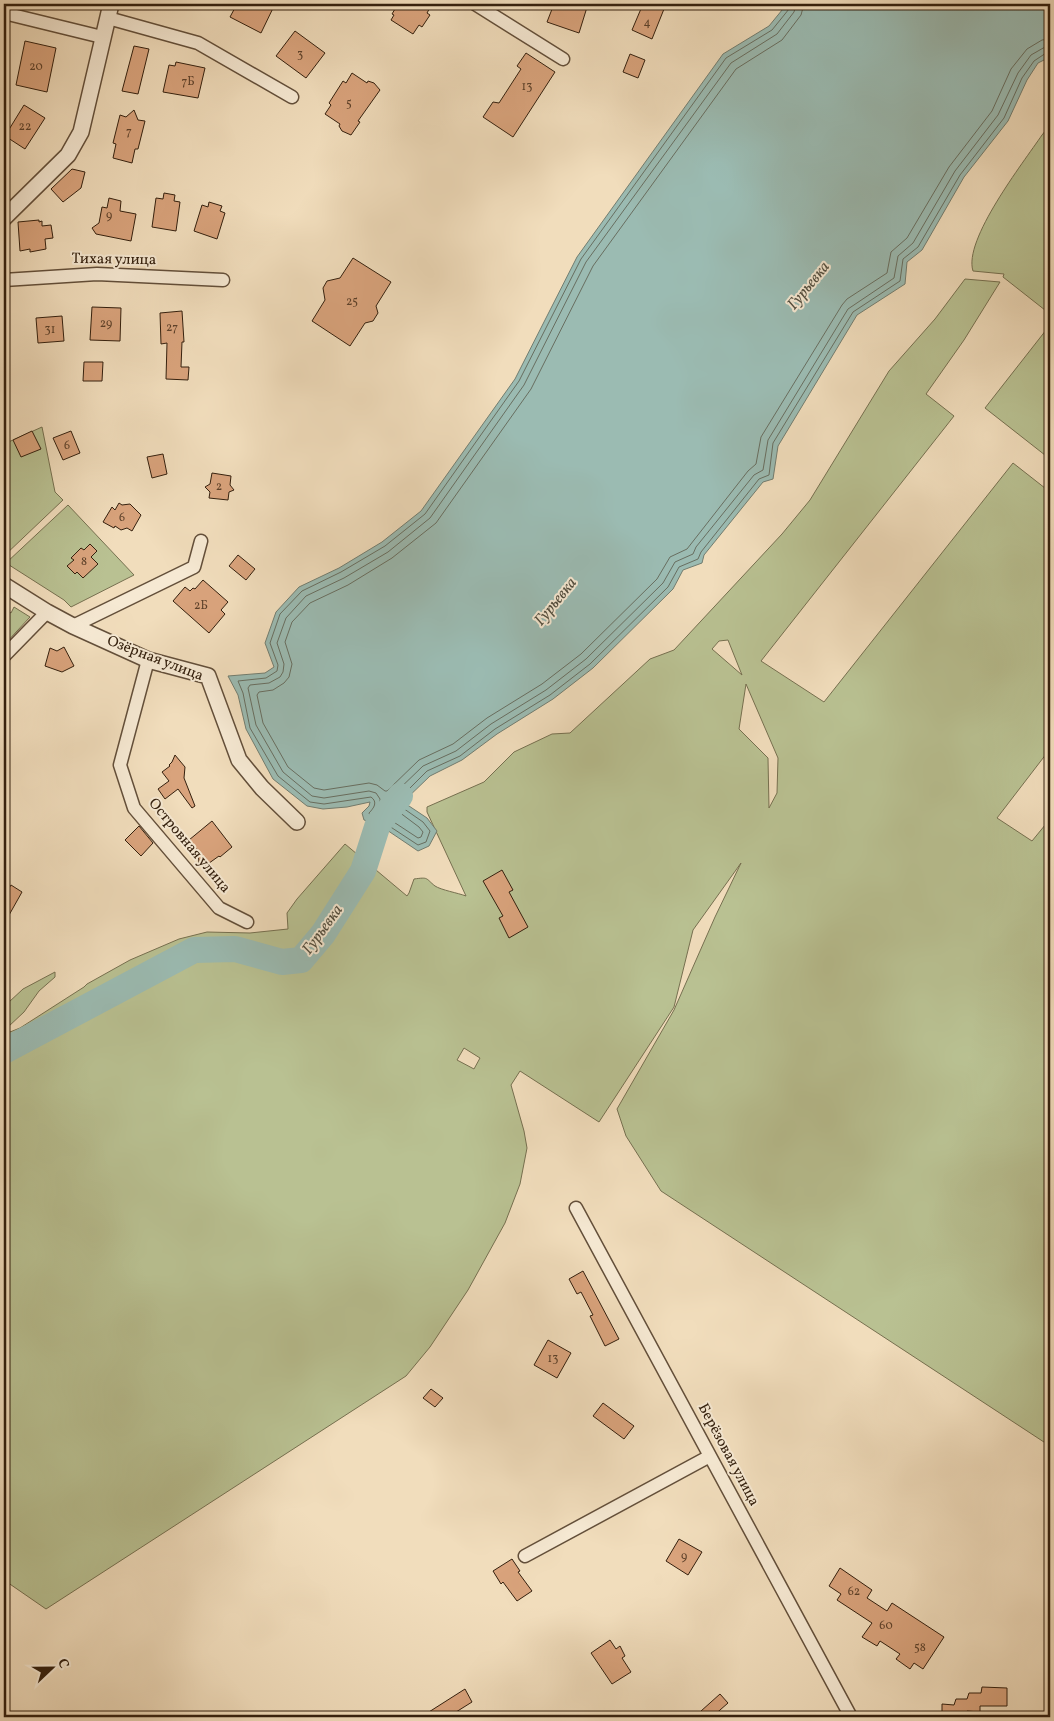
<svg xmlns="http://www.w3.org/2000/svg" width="1054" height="1721" font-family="Vollkorn,serif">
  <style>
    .green { fill: #b9c192; stroke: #767050; fill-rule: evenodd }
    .water { fill: #9bbbb2; stroke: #727d70 }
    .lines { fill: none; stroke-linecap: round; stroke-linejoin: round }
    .shore { stroke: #686e60; stroke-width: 1 }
    .river { stroke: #9bbbb2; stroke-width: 26 }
    .building { fill: #d9a37c; stroke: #34200e }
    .minor-casing { stroke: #634f3a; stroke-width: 15 }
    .tertiary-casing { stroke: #634f3a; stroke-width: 18 }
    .minor { stroke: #f6e9d3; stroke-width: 12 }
    .tertiary { stroke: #f6e9d3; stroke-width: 15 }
    .labels { text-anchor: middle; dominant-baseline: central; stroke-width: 4; stroke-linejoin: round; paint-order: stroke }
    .number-label { font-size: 12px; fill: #5d412a }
    .street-label { font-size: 15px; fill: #34200e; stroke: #f6e9d3 }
    .water-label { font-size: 16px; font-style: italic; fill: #534e3f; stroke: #f6e9d3 }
  </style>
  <rect width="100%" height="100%" fill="#f1ddbc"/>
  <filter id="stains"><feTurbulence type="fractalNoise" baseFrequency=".004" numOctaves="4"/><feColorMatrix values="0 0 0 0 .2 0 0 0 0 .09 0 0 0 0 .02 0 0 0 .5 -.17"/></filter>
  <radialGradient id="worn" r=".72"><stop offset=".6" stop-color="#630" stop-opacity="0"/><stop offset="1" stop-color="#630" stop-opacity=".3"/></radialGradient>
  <!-- green -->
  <path class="green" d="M1050,125V314L1003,277L1004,274L973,271C963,240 1023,163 1042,135Z
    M965,279L1000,282L964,340L926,394L954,416L761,661L824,702L1013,463L1050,492V749L997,818L1032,841L1050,819V1446L661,1191L626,1136L617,1109L674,1010L715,917L741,863L693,930L674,1007L599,1122L520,1071L511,1085L524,1131L527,1148L520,1184L505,1223L468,1290L430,1347L406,1376L46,1609L4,1580V1002H9L23,989L55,972V977L39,991L24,1012L8,1027L10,1032L20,1028L84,987L87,984L130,960L179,939L207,932L250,933L288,929L287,913L297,899L345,844L407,896L409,893L414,879C429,877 425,878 435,886C441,890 458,893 466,896L427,812V807L484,782L514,752L552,734L570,733L650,659L674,650L782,534L810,500L889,371L935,319ZM728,640L742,675L712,649L719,641ZM746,684L778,758L777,793L769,808L768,758L739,729ZM464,1048L480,1058L474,1069L457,1060Z
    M1050,325V459L985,408Z
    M42,427L55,492L63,500L4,556V444Z
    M68,505L134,575L71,607L64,600L6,563Z
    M14,607L30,617L4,645V609L11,613Z"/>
  <!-- water -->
  <path class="water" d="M787,4H1050V57L1038,63L1027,80L1008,121L964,177L922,250L907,262L905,284L857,315L778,446L773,479L763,482L704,555L702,563L683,570L673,589L593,668L553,699L497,734L462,760L430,776L403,802L427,818L437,831L429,846L418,851L378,824L364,820L362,813L369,806L370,802L347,807L323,809L307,806L273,779L246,729L238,695L228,676L265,673L274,667L265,643L276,612L299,587L339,568L382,542L421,511L515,379L577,257L723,54L769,26Z"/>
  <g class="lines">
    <!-- shore -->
    <path class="shore" d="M790,4L789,9L772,30L726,58L581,259L519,381L425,514L385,546L341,572L302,591L280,614L270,643L278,665L277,671L266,678L238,681L243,693L250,728L278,776L310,802L324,804L371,797C378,802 374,808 369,813L370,816L380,820L418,845L426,842L430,831L423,822L400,806L398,802L400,798L427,771L460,756L495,729L550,695L590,664L668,587L679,567L698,559L701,552L759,479L769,475L773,443L853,312L900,281L903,259L918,247L960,175L1004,118L1022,78L1034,61L1046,53H1050
      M796,4L794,12L777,34L731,63L586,262L524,385L430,518L388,552L344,578L306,596L286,618L277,643L284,664L283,672L280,677L269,683L250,685L248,688L256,725L283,772L312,796L324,798L369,791L376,793L380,799V813L418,838L421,837L423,832L419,827L395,809L392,801L395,793L423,766L456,751L491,724L546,690L586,659L663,583L675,562L693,554L696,547L754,475L763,470L768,440L848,309L894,278L898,256L913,243L955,171L998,115L1018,73L1031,55L1045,47L1050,46
      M804,4L801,15L782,40L736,69L593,266L531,389L436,523L392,558L348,585L310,603L292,622L285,642L292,664L289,677L284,683L273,690L259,692L257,695L263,723L288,767L314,788L324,790L369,783L377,785L385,791H387L419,760L453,744L487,718L542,684L581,654L657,579L670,557L687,549L748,471L756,464L761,437L842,305L847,299L887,273L891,252L907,238L949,167L992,111L1011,69L1027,49L1042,40L1050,39"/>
    <!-- river -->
    <path class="river" d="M4,1051L194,950L235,949L282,962L301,960L323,934L363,871L378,824L400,796"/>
  </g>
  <!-- building -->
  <path class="building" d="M237,4H275L261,33L230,17Z
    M398,4H432L427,13L430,15L422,27L419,25L413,34L391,20L394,15L392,14Z
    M554,4H588L579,33L547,22Z
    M643,4H666L652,39L632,30Z
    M295,31L325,53L306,78L276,56Z
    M25,41L56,48L47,92L16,85Z
    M134,46L149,49L138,94L122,91Z
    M526,53L555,72L513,137L483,117L493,102L499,103L521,69L517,66Z
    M630,54L645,60L638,78L623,72Z
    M176,62L205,68L198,98L163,92L169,65L175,66Z
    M352,73L367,83L368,81L374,83L380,90L358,121L360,122L351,135L342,131L339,126L340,124L325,114L331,105L329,103L343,81L346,83Z
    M24,105L45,118L25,149L5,136Z
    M134,110L138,120L145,121L138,149H135L132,163L113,158L116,144L113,143L120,115L126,117Z
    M72,169L85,172L81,188L63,202L51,189Z
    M164,193L175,195L174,201L180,202L176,231L152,227L156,198L163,199Z
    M109,198L121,201L120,211L136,214L131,241L96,234L92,228L99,223L102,207L107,208Z
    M209,202L222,206L220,211L225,213L217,239L194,231L202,205L208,207Z
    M39,220V222L42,221V226L51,225L53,238L45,239L46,249L30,252V249L20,251L18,222Z
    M353,258L391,282L376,306L378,313L373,321L365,323L350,346L312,321L325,300L323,288L327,281L340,278Z
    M92,307L121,308L120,341L90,340Z
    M182,311L184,342H182L181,367H189L188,380L166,379L167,343L161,344L160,313Z
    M62,316L64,341L38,343L36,318Z
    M84,362H103L102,381H83Z
    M32,431L41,449L21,457L13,440Z
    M71,431L80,453L63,460L53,438Z
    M163,454L167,474L152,478L147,457Z
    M212,473L231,476L230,485L234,490L229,492L228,500L209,498L210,492L205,487L210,484Z
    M119,503L122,505L130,504L141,515L132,531L127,528L121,530L115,526L114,528L103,522L112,507L115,510Z
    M90,544L97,551L91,557L98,564L83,578L77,572L75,574L67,566L74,560L71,558L81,548L84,550Z
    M238,555L255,569L246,580L229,566Z
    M203,580L228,602L221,610L225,614L209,633L173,601L185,587L190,591L193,588L195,589Z
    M64,647L74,666L62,672L45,666L50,648L57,651Z
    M175,755L185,767L184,778L195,806L192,808L178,789L165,799L158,789L169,781L162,772L170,766L169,765L172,762Z
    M212,821L232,847L220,857L219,856L205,866L199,863L198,851L189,840Z
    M139,826L153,843L141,856L125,840Z
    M502,870L513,890L509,892L528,927L509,938L499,918L503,916L483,881Z
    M11,885L22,892L4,924V896Z
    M583,1271L619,1339L605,1346L590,1316L593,1315L581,1292L577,1294L569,1279Z
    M548,1340L571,1353L557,1378L534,1365Z
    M431,1389L443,1398L435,1407L423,1398Z
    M603,1403L634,1426L624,1439L593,1416Z
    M679,1539L702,1552L688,1575L666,1561Z
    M512,1559L520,1571L518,1572L532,1591L517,1601L503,1582L501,1584L493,1571Z
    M840,1568L872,1590L867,1598L887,1611L892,1603L944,1637L923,1669L914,1663L910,1669L896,1659L900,1654L880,1641L877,1646L862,1637L872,1623L837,1600L841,1594L829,1586Z
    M610,1640L616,1649L620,1646L625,1656L622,1658L631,1672L612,1684L591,1653Z
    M982,1687L1007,1688V1706H980V1712L967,1711V1717H942V1704L954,1705L956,1699H967L969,1693H981Z
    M465,1689L472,1702L448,1717H421Z
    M720,1694L728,1703L712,1717H706L701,1711Z"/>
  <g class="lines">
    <!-- minor casing -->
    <g class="minor-casing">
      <path id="minor" d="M475,4L563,59
        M4,13L102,37
        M108,18L198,43L292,97
        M4,280L97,274L223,280
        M73,626L194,567L201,541
        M4,656L47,612
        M148,660L120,765L134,808L219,908L247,922
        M576,1208L851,1717
        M525,1556L710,1456"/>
    </g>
    <!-- tertiary casing -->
    <g class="tertiary-casing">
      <path id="tertiary" d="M4,218L68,155L81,132L111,4
        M4,585L47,612L73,626L148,660L208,676L239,760L262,788L297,822"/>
    </g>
    <!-- minor -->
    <use href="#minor" class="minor"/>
    <!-- tertiary -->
    <use href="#tertiary" class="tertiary"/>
  </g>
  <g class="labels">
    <!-- number labels -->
    <g class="number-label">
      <text x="647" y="23">4</text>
      <text x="300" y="55">3</text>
      <text x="36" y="67">20</text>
      <text x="188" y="82">7Б</text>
      <text x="527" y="87">13</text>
      <text x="349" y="104">5</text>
      <text x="25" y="127">22</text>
      <text x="129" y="132">7</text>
      <text x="109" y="216">9</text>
      <text x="352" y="302">25</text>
      <text x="106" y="324">29</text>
      <text x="172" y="328">27</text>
      <text x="50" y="330">31</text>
      <text x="67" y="446">6</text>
      <text x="219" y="487">2</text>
      <text x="122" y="518">6</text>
      <text x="84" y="562">8</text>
      <text x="201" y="606">2Б</text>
      <text x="553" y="1359">13</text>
      <text x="684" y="1557">9</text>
      <text x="854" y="1592">62</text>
      <text x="886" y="1626">60</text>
      <text x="920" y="1648">58</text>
    </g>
    <!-- street labels -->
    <g class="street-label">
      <text transform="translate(114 260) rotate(1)">Тихая улица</text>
      <text transform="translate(155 659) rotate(21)">Озёрная улица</text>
      <text transform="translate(189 846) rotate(50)">Островная улица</text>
      <text transform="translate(728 1455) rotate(62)">Берёзовая улица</text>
    </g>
    <!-- water labels -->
    <g class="water-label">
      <text transform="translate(809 286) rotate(-51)">Гурьевка</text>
      <text transform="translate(556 602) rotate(-51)">Гурьевка</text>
      <text transform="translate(323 930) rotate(-54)">Гурьевка</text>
    </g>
  </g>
  <!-- margin -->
  <rect width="1054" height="1721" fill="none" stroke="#f1ddbc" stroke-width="20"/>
  <rect x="5" y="5" width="1044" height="1711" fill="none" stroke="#34200e" stroke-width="2.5"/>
  <rect x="10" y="10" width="1034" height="1701" fill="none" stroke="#34200e"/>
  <!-- north arrow -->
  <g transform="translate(52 1668) rotate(68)" stroke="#f6e9d3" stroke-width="4" paint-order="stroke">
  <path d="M0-4L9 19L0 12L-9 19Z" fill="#34200e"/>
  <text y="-8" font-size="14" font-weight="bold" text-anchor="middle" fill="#34200e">С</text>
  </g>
  <rect width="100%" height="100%" filter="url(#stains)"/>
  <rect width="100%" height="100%" fill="url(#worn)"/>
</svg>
